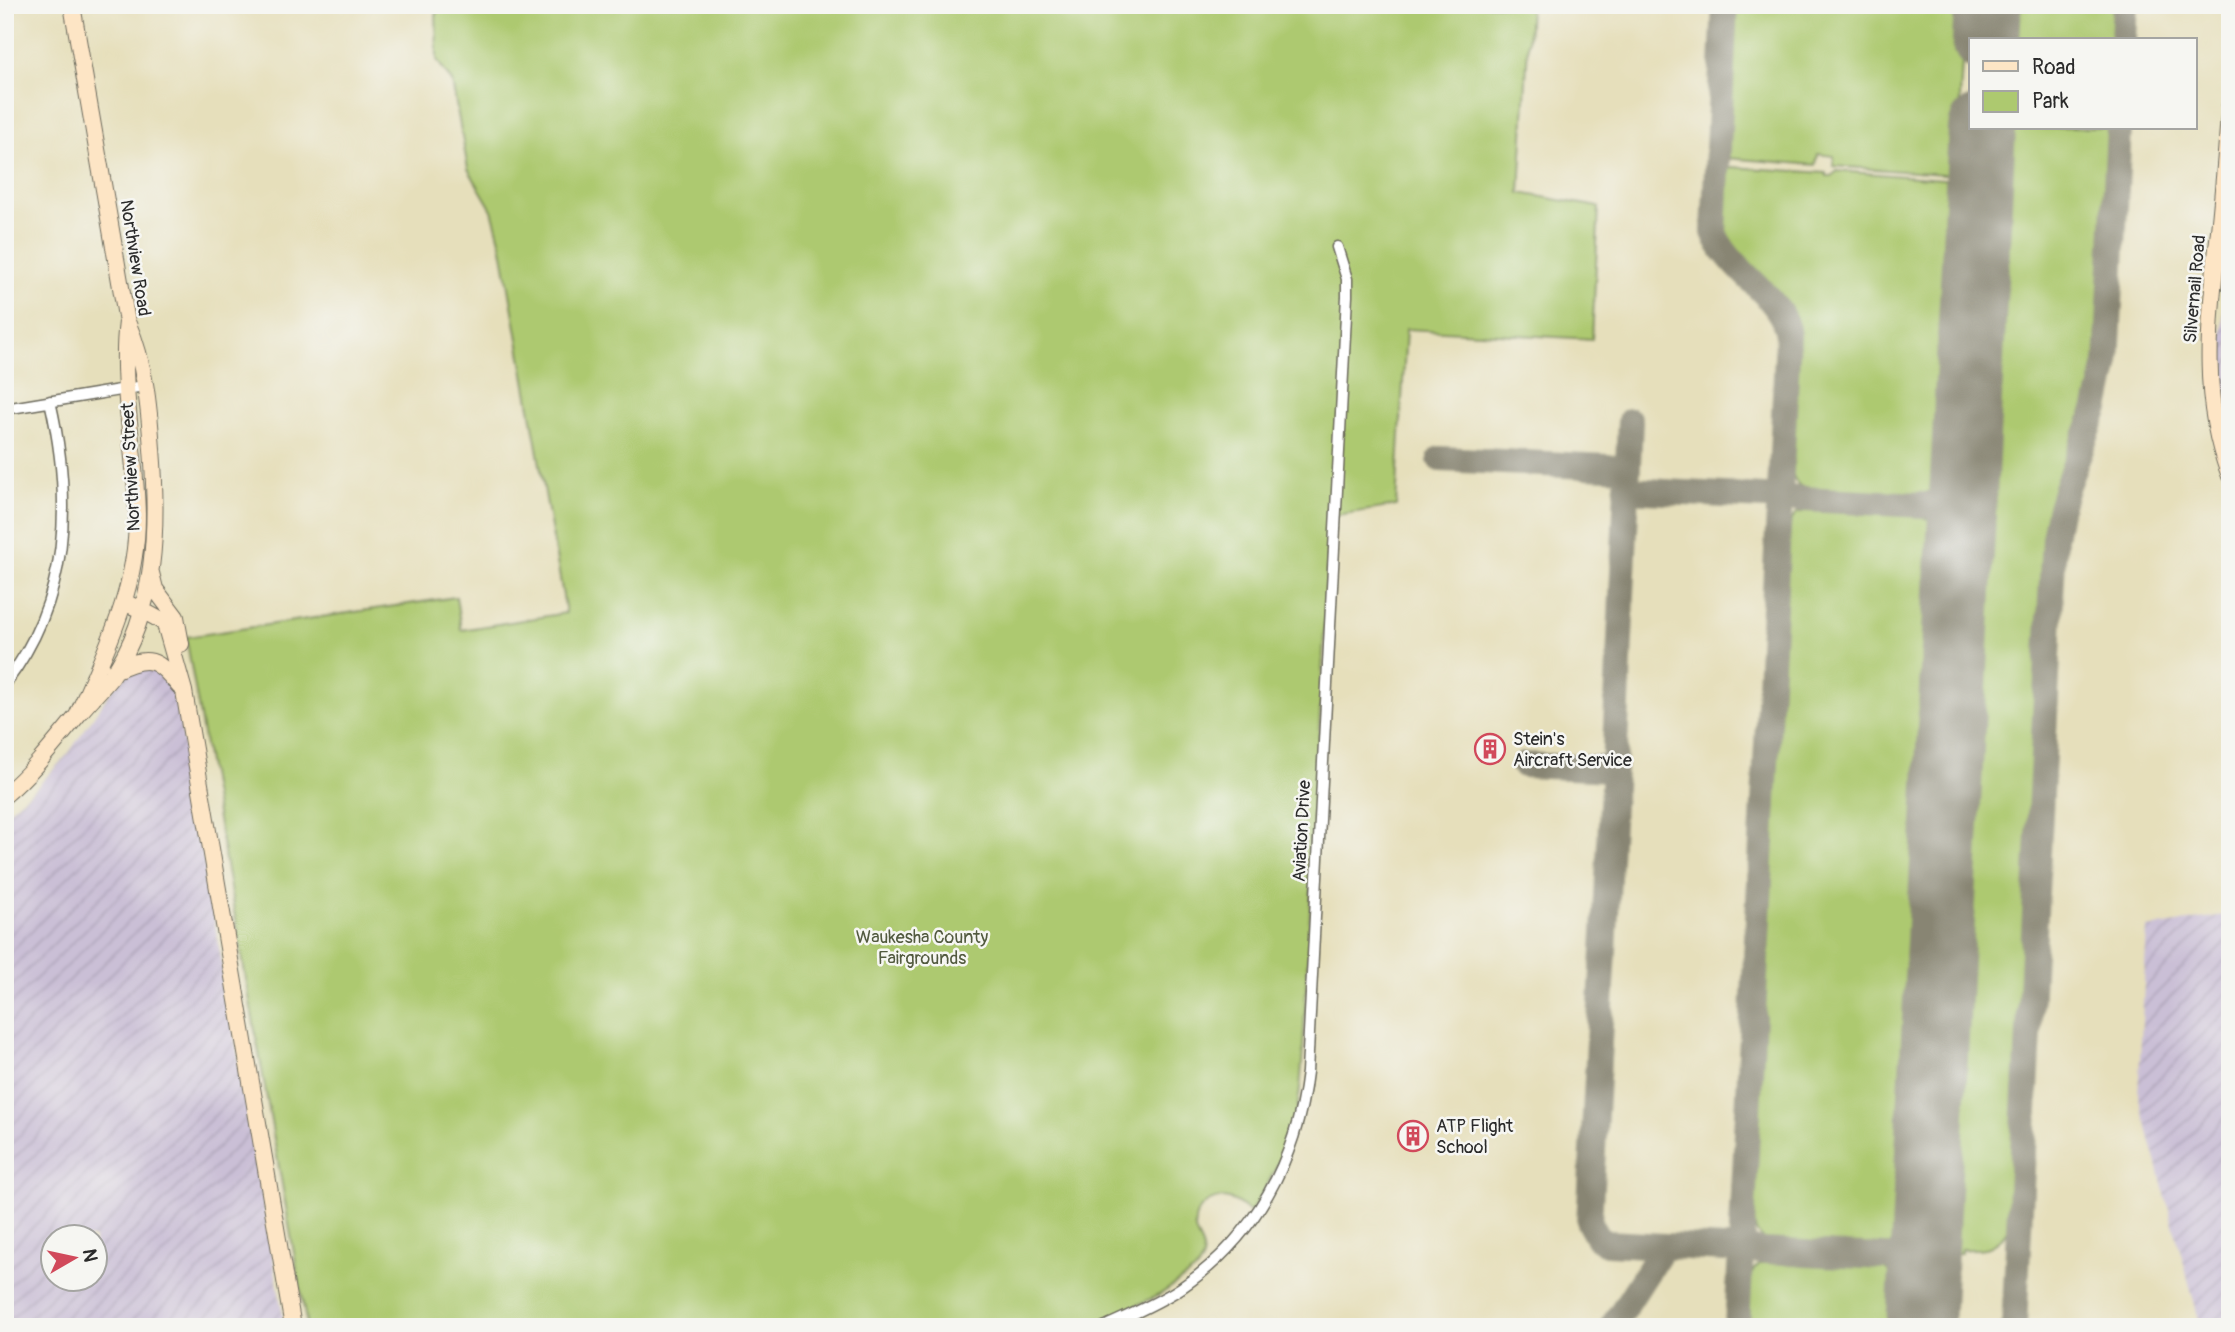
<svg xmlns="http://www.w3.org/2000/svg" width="2235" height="1332" font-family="Pangolin,sans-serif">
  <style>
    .industrial { fill: url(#industrial-furrows); fill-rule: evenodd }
    .green { fill: #adc96f; stroke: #6c7a4d; stroke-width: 2 }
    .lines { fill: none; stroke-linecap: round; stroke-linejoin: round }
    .taxiway { stroke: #888573; stroke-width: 26 }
    .runway { stroke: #888573; stroke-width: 68 }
    .street-casing { stroke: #6c6a5d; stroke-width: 13 }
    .secondary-casing { stroke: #6c6a5d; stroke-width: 18 }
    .street { stroke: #fff; stroke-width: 10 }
    .secondary { stroke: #fde5c5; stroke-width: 16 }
    .labels { text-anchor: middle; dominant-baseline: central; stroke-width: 5; stroke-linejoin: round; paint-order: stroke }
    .street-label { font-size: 18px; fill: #2b2b2b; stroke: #f6f6f2 }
    .poi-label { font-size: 18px; fill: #2b2b2b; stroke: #f6f6f2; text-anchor: start }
    .park-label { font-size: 18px; fill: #525a3f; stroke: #f6f6f2 }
  </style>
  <defs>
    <pattern id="industrial-furrows" width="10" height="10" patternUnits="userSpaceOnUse" patternTransform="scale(1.75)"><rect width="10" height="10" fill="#cabfd6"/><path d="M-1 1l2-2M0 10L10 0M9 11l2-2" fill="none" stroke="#aea4b8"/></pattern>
  </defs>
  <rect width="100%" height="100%" fill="#f6f6f2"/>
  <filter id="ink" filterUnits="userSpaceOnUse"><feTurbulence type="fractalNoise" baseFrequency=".0143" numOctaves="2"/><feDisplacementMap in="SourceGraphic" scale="14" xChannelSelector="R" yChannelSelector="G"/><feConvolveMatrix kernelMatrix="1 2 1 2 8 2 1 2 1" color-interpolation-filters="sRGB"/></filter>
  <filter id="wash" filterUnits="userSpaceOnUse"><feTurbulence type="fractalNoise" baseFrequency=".00686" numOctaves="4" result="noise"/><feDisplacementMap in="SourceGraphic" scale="28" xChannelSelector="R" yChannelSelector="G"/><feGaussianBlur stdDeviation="1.57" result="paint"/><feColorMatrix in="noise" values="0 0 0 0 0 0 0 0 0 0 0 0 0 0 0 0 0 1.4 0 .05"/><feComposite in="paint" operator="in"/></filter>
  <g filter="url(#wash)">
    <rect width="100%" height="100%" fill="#e6dfbb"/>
    <!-- industrial -->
    <path class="industrial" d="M2230,228V437L2224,413L2221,381V345Z
      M151,666L173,689L177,706L285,1327H5V814L38,786L68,754L122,675ZM52,1238H94V1280H52Z
      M2230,914V1327H2201L2138,1095L2147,928Z"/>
    <!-- green -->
    <path class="green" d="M436,5H1530L1520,193L1599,207L1592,339L1406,329L1396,506L1330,516L1303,1050C1301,1076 1300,1103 1293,1127C1283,1158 1268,1185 1251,1212C1244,1209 1239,1202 1232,1200C1213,1193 1192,1208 1195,1229C1196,1237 1202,1242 1203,1250C1205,1258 1201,1264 1196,1270L1159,1295L1089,1327H307L186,637L456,597L461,630L566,613L502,248L492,210L468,169L452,82L437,60Z
      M1734,5H1965L1956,175L1833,166L1834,156L1818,154L1816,165L1726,158Z
      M2011,5H2116L2115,40H2009Z
      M2005,128H2110L2096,372C2085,433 2051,481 2045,543L2010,1225C1998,1249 1986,1250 1961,1249V1253H1947Z
      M1731,167L1826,173L1827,176H1832L1837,171L1956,180L1941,475C1935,489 1932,494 1917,496L1813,491C1798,489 1793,480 1791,467L1797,328L1789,309L1731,244L1724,233L1723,226L1726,169Z
      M1811,509L1916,514L1930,520L1938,536L1902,1228L1892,1245L1878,1249L1767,1242C1756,1236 1755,1228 1752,1219L1787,530L1795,514Z
      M1772,1261L1884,1268C1905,1280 1898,1305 1897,1327H1746C1747,1311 1745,1277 1757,1266C1762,1262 1768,1262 1772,1261Z"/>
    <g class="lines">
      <!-- taxiway -->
      <path class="taxiway" d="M1725,5L1714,232C1727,270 1785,297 1788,336L1737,1327
        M2123,40L2125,5
        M1630,421L1614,769L1589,1223L1598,1239L1607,1243L1923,1259
        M1440,459L1628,468
        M1626,490L1962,507
        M1524,765L1614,769
        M1612,1327L1664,1246
        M2014,1327L2054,538L2059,511L2067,485L2097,408L2107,363L2119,128"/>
      <!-- runway -->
      <path class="runway" d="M1986,40L1988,5
        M1920,1327L1982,128"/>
    </g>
  </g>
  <g filter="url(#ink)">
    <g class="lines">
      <!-- street casing -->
      <g class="street-casing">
        <path id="street" d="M5,409L144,386
          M5,684C70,599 73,501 50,401
          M1104,1327C1130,1315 1157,1304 1181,1288C1255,1238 1297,1160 1307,1072L1347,296V279L1337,247"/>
      </g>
      <!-- secondary casing -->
      <g class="secondary-casing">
        <path id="secondary" d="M72,5L127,322C119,384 136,451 137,514C138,588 106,650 77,716
          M2230,103C2226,151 2223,200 2217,248C2209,325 2201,402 2230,476
          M151,573L155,589L176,617L181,644
          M125,602C138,610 154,614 165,624L184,691L293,1327
          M114,671C150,654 156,658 180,687
          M5,795C33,771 54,744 77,716C88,702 101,690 112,676C157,611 158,524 152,449C149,407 145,363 128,324"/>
      </g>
      <!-- street -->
      <use href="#street" class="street"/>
      <!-- secondary -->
      <use href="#secondary" class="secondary"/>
    </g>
  </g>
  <!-- icons -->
  <defs>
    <g id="building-ring" transform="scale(1.575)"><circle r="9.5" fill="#f6f6f2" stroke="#d1495b" stroke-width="1.5"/><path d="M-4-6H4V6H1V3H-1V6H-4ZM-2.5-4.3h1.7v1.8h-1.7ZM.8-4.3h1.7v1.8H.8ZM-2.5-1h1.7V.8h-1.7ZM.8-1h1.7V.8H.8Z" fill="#d1495b"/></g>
  </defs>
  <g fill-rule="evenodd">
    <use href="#building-ring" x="1490" y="749"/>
    <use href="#building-ring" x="1413" y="1136"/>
  </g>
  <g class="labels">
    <!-- street labels -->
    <g class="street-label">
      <text transform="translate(135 258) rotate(81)">Northview Road</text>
      <text transform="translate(2195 289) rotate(-85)">Silvernail Road</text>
      <text transform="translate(131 467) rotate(-93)">Northview Street</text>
      <text transform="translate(1302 831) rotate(-87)">Aviation Drive</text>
    </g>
    <!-- poi labels -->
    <g class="poi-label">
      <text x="1513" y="739">Stein's<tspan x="1513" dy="21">Aircraft Service</tspan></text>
      <text x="1436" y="1126">ATP Flight<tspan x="1436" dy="21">School</tspan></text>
    </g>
    <!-- park labels -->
    <g class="park-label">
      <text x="922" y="937">Waukesha County<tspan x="922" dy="21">Fairgrounds</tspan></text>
    </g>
  </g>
  <!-- margin -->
  <rect width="2235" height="1332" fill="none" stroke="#f6f6f2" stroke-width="28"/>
  <!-- legend -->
  <rect x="1969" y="38" width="228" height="91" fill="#f6f6f2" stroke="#a5a5a2" stroke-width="2"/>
  <rect x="1983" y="61" width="35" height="10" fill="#fde5c5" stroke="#a5a5a2" stroke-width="2"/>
  <text x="2032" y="74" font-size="21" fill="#2b2b2b">Road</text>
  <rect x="1983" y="91" width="35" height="21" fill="#adc96f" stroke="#a5a5a2" stroke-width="2"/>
  <text x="2032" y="108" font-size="21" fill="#2b2b2b">Park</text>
  <!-- north arrow -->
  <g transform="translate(74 1258) rotate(81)"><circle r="33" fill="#f6f6f2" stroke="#a5a5a2" stroke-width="2"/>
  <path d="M0-5L12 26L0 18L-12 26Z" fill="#d1495b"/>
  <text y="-10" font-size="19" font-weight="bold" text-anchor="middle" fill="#2b2b2b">N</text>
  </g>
</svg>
